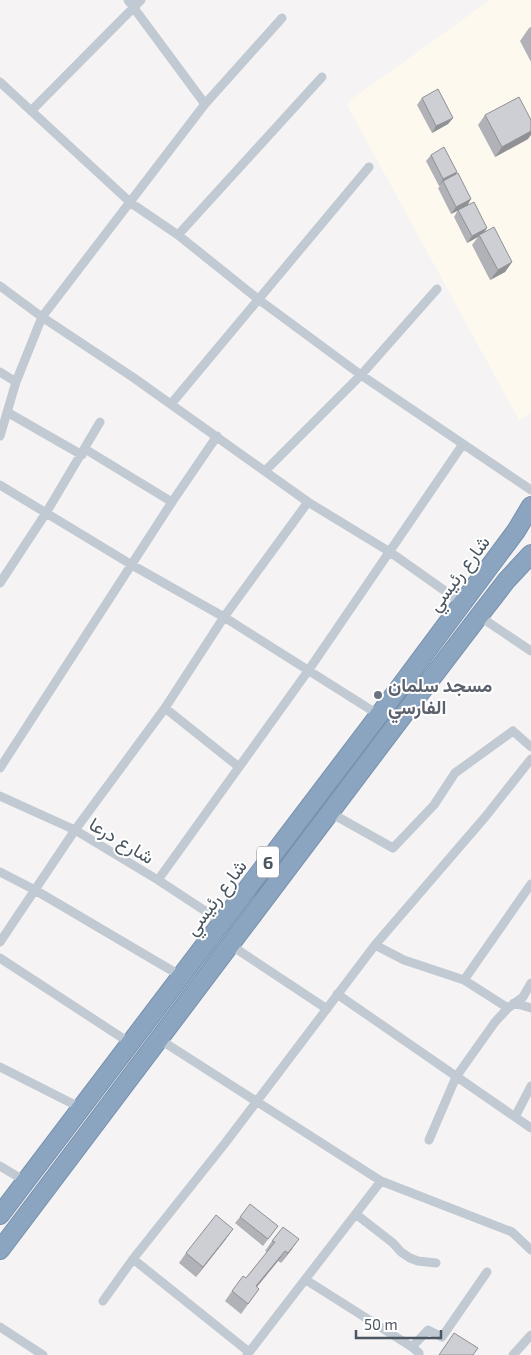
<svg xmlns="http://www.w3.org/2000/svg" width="531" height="1355" font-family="'Exo 2',Vazirmatn,sans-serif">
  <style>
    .commercial { fill: #fdf9ef }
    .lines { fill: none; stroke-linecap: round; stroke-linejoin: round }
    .highway-casing { stroke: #7690ad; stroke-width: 20 }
    .street { stroke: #c1cad2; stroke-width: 9 }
    .highway { stroke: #8ba5c1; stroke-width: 18 }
    .wall { fill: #b0b2b7 }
    .shaded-wall { fill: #909195 }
    .building { fill: #cdcfd5; stroke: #909195 }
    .worship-dot { fill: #6b7280; stroke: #fff; stroke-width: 2 }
    .labels { text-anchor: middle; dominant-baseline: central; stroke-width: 4; stroke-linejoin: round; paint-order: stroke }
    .shield { fill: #fff; stroke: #808990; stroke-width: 1 }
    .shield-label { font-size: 18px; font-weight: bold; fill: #4a5661 }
    .street-label { font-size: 19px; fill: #4a5661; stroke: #fff }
    .worship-label { font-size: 19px; font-weight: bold; fill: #5b616d; stroke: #fff; text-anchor: start }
  </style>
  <rect width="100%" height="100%" fill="#f5f3f3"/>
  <!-- commercial -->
  <path class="commercial" d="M490,0H531V413L519,420L347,105L352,99Z"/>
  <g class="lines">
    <!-- highway casing -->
    <g class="highway-casing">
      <path id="highway" d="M0,1215L379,715L516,531L531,506
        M0,1250C160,1038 318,826 479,616L506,581L531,554"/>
    </g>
    <!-- street -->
    <path class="street" d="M128,0L205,104
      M0,82L131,203L178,235L258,299L361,375L531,490
      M31,111L141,0
      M178,235L322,77
      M0,286L42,317L134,378L308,502L390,552L462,603
      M0,372L16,382
      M171,404L369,167
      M7,412L82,455
      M0,436L16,382L42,317L205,104L282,18
      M85,449L172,502
      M265,471L361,375L437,289
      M0,485L132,565L224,617L379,715
      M0,583L46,513L100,422
      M479,616L531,651
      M165,708L239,767
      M0,768L172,502L217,436
      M0,796L75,830L158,880L222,922
      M329,812L393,848L434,805L455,773L513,731L531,747
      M0,872L35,890L181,976
      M158,880L308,671L463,444
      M0,942L75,830L165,708L224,617L308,502
      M229,944L327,1009
      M375,945L404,960L464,980L508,1008
      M0,958L130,1043
      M464,980L531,884
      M337,994L531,1128
      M514,1003L531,1008
      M159,1039L381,1181L512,1232L531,1250
      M0,1067L81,1108
      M515,1117L531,1086
      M429,1140L456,1077L495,1022L508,1008L523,997L531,983
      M0,1166L25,1181
      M357,1215L393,1243L401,1252L410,1258L418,1261L436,1263
      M133,1259L249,1352
      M306,1280L412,1347L419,1353V1355
      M103,1301L133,1259L226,1142L375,945L486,816L531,759
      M0,1327L43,1355
      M412,1347L428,1330L442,1337L487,1272
      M247,1355L381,1181
      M513,1355L531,1335"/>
    <!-- highway -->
    <use href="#highway" class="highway"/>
  </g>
  <!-- wall -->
  <path class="wall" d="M531,27V62L520,41L529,28Z
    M422,98L453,118L448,124L432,133L417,105Z
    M485,115L528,139L495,157L478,125Z
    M431,155L456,175L471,199L467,206L451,214L438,188L440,186H439L426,161Z
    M458,210L487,228L484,233L512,262L505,272L490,280L472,245L478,237L467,243L454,217Z
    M240,1217L278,1226L263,1246L235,1223Z
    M226,1239L196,1277L179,1263L186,1253Z
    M272,1241L292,1249L281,1263L278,1261L257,1287L259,1289L241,1314L225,1301L232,1291L246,1278L267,1252L265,1251Z"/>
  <!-- shaded-wall -->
  <path class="shaded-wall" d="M453,118L448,124L432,133L436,126Z
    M531,131V135L528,139L495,157L502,147Z
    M457,172L453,179L443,181L439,186L443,179Z
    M471,199L467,206L451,214L456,207Z
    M487,228L482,235H479L478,237L467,243L472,236Z
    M512,262L505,272L490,280L498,270Z
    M233,1229L226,1239L196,1277L203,1267Z
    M299,1239L292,1249L281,1263L288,1253Z
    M285,1251L278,1261L249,1296L256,1286Z"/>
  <!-- building -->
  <path class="building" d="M438,89L453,118L436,126L422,98Z
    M519,97L531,120V131L502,147L485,115Z
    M444,147L457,172L443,179L431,155Z
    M458,173L471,199L456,207L443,181Z
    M474,202L487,228L472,236L458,210Z
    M494,227L512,262L498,270L479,235Z
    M250,1204L278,1226L268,1239L240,1217Z
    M216,1215L233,1229L203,1267L186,1253Z
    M283,1227L299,1239L288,1253L285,1251L256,1286L259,1289L248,1304L232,1291L243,1276L246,1278L275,1242L272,1241Z
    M454,1333L478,1348L473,1355H439Z"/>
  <!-- markers -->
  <circle class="worship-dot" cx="378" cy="695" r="5"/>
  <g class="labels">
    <!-- shield labels -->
    <rect class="shield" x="257" y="846.5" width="22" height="31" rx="4"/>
    <g class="shield-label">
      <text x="268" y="862">6</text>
    </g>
    <!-- street labels -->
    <g class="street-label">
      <text transform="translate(458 573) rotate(-53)">شارع رئيسي</text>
      <text transform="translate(122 840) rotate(31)">شارع درعا</text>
      <text transform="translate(215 897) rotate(-53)">شارع رئيسي</text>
    </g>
    <!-- worship labels -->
    <g class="worship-label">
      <text x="388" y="684">مسجد سلمان<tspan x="388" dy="22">الفارسي</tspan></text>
    </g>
  </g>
  <!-- scale -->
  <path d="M356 1330v8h85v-8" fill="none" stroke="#4a5661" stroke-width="2.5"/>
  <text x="364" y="1330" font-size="15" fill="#4a5661" stroke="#ffffff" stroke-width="4" paint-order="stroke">50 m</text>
</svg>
